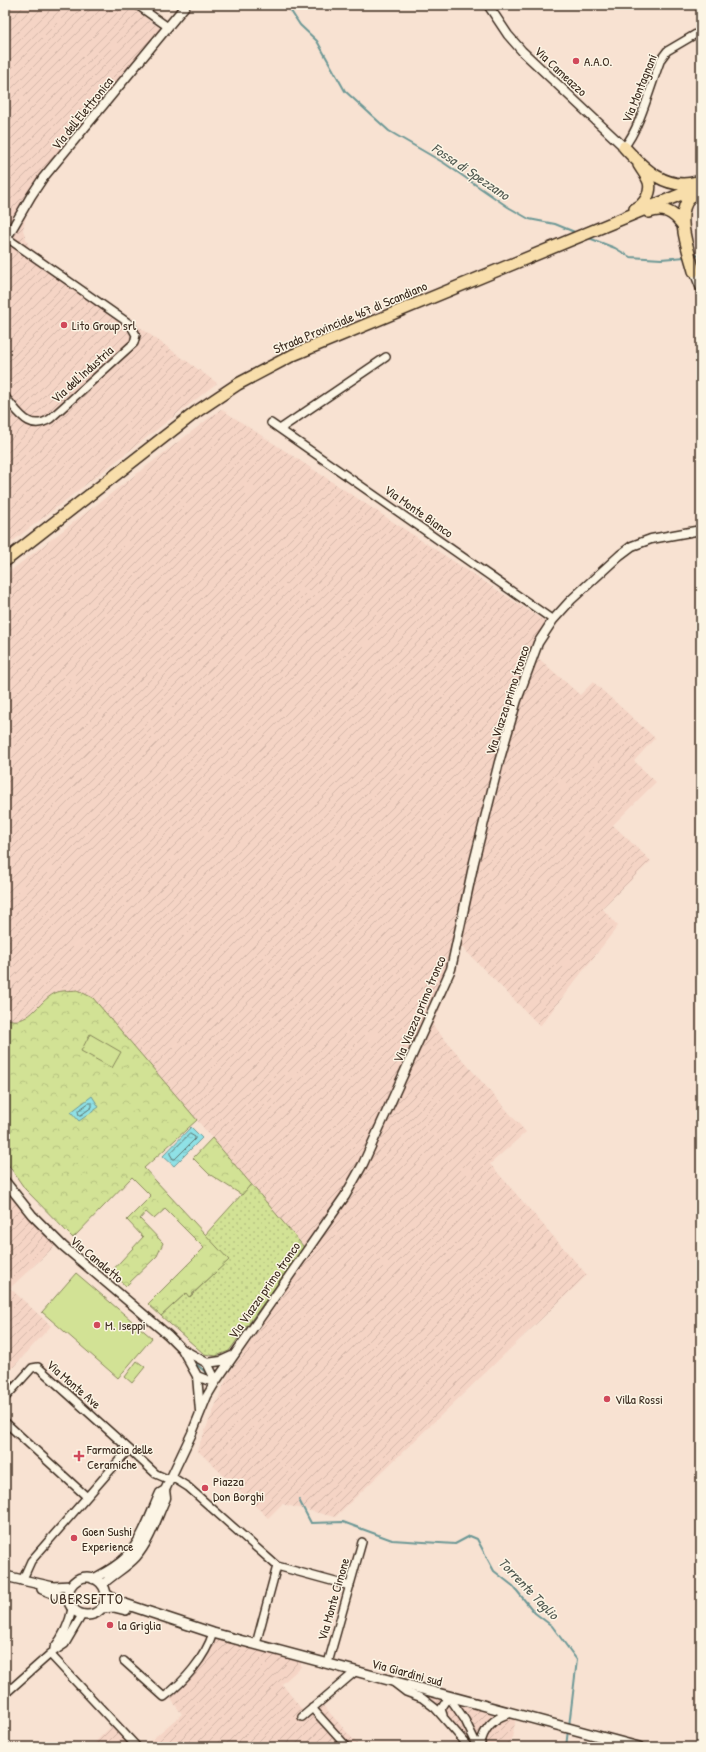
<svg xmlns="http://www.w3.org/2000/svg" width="706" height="1752" font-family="'Patrick Hand',sans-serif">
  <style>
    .industrial { fill: url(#industrial-furrows) }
    .grass { fill: url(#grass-dots); stroke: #86865a }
    .park { fill: url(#park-crowns); stroke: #86865a }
    .garden { fill: #d2e295; stroke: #86865a }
    .water { fill: url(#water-ripples); stroke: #6d9896 }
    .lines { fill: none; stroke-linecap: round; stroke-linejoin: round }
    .shore { stroke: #5d736e; stroke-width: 1 }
    .stream { stroke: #6d9896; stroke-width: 2 }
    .minor-casing { stroke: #3b2a1e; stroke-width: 10 }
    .tertiary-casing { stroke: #3b2a1e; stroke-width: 11 }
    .secondary-casing { stroke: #3b2a1e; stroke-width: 12 }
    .trunk-casing { stroke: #3b2a1e; stroke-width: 14 }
    .minor { stroke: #fcf5e5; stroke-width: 7 }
    .tertiary { stroke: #fcf5e5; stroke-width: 8 }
    .secondary { stroke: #fcf5e5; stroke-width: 9 }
    .trunk { stroke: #f8deab; stroke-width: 11 }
    .poi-dot { fill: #d1495b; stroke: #fcf5e5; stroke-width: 1.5 }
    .labels { text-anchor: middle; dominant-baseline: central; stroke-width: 3; stroke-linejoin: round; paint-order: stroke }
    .poi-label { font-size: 13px; fill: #3b2a1e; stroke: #fcf5e5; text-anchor: start }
    .street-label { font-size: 13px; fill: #3b2a1e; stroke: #fcf5e5 }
    .water-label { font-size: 14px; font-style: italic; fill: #505850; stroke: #fcf5e5 }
    .quarter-label { font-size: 15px; letter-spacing: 1px; fill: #3b2a1e; stroke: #fcf5e5 }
  </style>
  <defs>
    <pattern id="industrial-furrows" width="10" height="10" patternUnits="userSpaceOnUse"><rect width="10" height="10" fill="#f5d4c5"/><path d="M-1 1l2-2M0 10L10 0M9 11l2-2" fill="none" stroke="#d3b6a9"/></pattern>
    <pattern id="grass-dots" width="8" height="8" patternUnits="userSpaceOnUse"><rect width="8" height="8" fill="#d2e295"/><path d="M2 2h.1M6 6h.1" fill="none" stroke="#b5c280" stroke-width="1.8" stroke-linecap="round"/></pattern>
    <pattern id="park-crowns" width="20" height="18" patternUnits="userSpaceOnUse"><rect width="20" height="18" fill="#d2e295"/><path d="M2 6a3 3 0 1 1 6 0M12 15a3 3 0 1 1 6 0" fill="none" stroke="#b5c280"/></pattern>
    <pattern id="water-ripples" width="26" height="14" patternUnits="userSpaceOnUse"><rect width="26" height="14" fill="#8fe1e6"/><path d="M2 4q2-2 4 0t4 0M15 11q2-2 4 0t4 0" fill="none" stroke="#7cc1c5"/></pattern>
  </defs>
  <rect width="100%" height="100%" fill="#f8e2d2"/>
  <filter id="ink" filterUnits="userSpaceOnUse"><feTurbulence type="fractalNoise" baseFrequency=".025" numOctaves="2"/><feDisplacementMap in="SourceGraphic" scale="8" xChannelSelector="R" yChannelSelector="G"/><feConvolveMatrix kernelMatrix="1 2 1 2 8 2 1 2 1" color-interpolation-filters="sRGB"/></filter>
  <g filter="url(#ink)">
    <!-- industrial -->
    <path class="industrial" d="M5,5H128L168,34L46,183L26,215L23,230L29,247L217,383L5,547Z
      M221,409L552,626L535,655L580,695L593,682L655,738L634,761L656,782L613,825L651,861L602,908L618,926L540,1026L461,946L455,970L433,1026L526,1132L490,1164L587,1275L335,1517L282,1504L268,1518L197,1450L228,1375L310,1253L93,998L56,993L21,1021H11L5,1018V575Z
      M5,1174L56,1245L10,1288L51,1326L5,1376Z
      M210,1632L300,1658L301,1667L282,1684L306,1715L320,1702L360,1747H143L182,1714L170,1698L185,1681Z
      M421,1685L518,1709L510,1747H463L439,1718L421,1703Z
      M116,1722L138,1747H90Z"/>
    <!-- grass -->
    <path class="grass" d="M251,1184L304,1247L229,1351L216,1356L204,1354L161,1316L186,1293L190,1297L228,1260L205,1235Z"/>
    <!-- park -->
    <path class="park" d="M77,990L93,998L197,1120L144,1168L229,1260L189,1297L186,1293L161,1316L148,1304L204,1248L165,1209L154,1219L146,1212L140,1219L163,1243L157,1256L126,1286L110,1273L143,1237L127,1220L151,1196L132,1177L73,1238L25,1189L5,1160V1018C29,1028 37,1002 55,993C61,990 71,991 77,990Z
      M212,1138L251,1184L242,1195L209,1174L193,1158Z"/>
    <!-- garden -->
    <path class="garden" d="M90,1034L121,1052L112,1068L81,1051Z
      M76,1273L152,1338L118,1378L42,1312Z
      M137,1361L145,1367L132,1383L125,1377Z"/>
    <!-- water -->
    <path class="water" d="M92,1096L99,1107L79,1121L71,1112Z
      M191,1127L202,1138L174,1166L163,1156Z"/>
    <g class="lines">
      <!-- shore -->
      <path class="shore" d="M89,1103H92V1107L81,1115H79L78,1111Z
        M190,1134L195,1137V1139L175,1159H173L170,1154Z"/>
      <!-- stream -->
      <path class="stream" d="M287,5L300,25L317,41L345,91L389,131L444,163L508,207L529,219L555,224L577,233
        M589,238L615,248L630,257L661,259L685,257
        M694,256L701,255
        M194,1362L210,1376
        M299,1500L311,1523L343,1522L392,1540L455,1544L470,1536L477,1539L494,1571L513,1586L535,1613L552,1626L577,1660L569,1726
        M566,1747L568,1730"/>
      <!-- minor casing -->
      <g class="minor-casing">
        <path id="minor" d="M137,5L168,27
          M624,147C639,131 652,82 661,59L667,51L701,31
          M5,397C19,412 28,432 50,419L134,343L136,335L130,324L7,238
          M271,423L553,620
          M280,429L386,357
          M5,1398L32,1368L38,1367L129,1449
          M5,1422L87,1497
          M172,1477L188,1487L277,1566L350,1586
          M22,1581L31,1561L129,1449L156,1474L170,1480
          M256,1644L277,1566
          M54,1651V1648C64,1635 69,1624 72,1609
          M50,1654L137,1747
          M124,1661L164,1697C184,1682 205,1658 213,1633
          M328,1663L362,1542
          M393,1682L406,1692L422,1698L435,1708L469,1747
          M5,1694L50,1654L65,1644L82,1615
          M312,1708L347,1747
          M443,1715L441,1709L449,1697L465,1720L478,1747
          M302,1717L356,1671
          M480,1747C483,1729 493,1717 512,1713"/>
      </g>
      <!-- tertiary casing -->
      <g class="tertiary-casing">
        <path id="tertiary" d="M488,5L508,35L522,51L624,147
          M5,241L31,196L43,178L186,5
          M694,271L701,289
          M5,1181L32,1215L63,1246L168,1335L182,1349L197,1376L200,1411
          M182,1349L207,1363L216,1381
          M207,1363L221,1361L232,1356
          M197,1376L207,1380L216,1381
          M93,1579C104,1573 116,1567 125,1558C142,1541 150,1515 160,1493L165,1490
          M102,1585C112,1575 126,1568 136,1557C150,1541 157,1517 166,1498L165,1490L192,1433L207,1396L216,1381L345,1196L363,1164L451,969L474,862L499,762L517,700L538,643L553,620L571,600L620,555L632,546L651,539L701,530"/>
      </g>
      <!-- secondary casing -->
      <g class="secondary-casing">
        <path id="secondary" d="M5,1576L53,1587L71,1586
          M68 1596a19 19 0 1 1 38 0a19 19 0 1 1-38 0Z
          M42,1589L68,1599
          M106,1594L116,1601L213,1633L639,1747
          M102,1608L114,1607L126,1610"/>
      </g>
      <!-- trunk casing -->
      <g class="trunk-casing">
        <path id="trunk" d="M624,147C644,169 666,191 697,182
          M635,209C644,205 652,193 649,182C647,176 642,170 639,165
          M649,212C664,207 673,212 682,224
          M694,271C689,252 674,213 690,198C693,195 698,194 701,192
          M5,561L196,412L238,384L293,355L701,186"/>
      </g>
      <!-- minor -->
      <use href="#minor" class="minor"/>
      <!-- tertiary -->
      <use href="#tertiary" class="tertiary"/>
      <!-- secondary -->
      <use href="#secondary" class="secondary"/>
      <!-- trunk -->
      <use href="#trunk" class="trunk"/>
    </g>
  </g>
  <!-- markers -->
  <g class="poi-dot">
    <circle cx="576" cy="61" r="4"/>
    <circle cx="64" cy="325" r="4"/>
    <circle cx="97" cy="1325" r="4"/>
    <circle cx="607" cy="1399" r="4"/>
    <path d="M77 1450h4v4h4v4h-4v4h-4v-4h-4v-4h4z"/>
    <circle cx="205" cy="1488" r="4"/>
    <circle cx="74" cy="1538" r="4"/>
    <circle cx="110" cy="1625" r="4"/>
  </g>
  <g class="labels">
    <!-- poi labels -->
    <g class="poi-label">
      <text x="584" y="61">A.A.O.</text>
      <text x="72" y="325">Lito Group srl</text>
      <text x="105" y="1325">M. Iseppi</text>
      <text x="615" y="1399">Villa Rossi</text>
      <text x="87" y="1449">Farmacia delle<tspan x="87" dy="15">Ceramiche</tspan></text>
      <text x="213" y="1481">Piazza<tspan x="213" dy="15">Don Borghi</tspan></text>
      <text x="82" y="1531">Goen Sushi<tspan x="82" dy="15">Experience</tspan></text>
      <text x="118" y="1625">la Griglia</text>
    </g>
    <!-- street labels -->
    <g class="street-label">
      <text transform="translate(561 71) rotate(43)">Via Cameazzo</text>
      <text transform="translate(639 88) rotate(-68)">Via Montagnani</text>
      <text transform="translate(82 113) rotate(-51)">Via dell'Elettronica</text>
      <text transform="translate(350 317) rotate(-23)">Strada Provinciale 467 di Scandiano</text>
      <text transform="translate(82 374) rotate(-42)">Via dell'Industria</text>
      <text transform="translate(419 511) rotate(35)">Via Monte Bianco</text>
      <text transform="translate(507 700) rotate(-72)">Via Viazza primo tronco</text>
      <text transform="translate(419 1009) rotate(-67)">Via Viazza primo tronco</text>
      <text transform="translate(97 1259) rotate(40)">Via Canaletto</text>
      <text transform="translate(264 1290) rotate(-55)">Via Viazza primo tronco</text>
      <text transform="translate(74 1384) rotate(41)">Via Monte Ave</text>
      <text transform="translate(333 1599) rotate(-74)">Via Monte Cimone</text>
      <text transform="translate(407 1672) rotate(15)">Via Giardini sud</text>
    </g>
    <!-- water labels -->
    <g class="water-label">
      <text transform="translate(471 171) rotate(34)">Fossa di Spezzano</text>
      <text transform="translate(529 1588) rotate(46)">Torrente Taglio</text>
    </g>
    <!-- quarter labels -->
    <g class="quarter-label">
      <text x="87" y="1598">UBERSETTO</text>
    </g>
  </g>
  <!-- margin -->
  <rect width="706" height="1752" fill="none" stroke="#fcf5e5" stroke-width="20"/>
  <rect x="10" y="10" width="686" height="1732" fill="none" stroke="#3b2a1e" stroke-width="1.5" filter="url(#ink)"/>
</svg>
